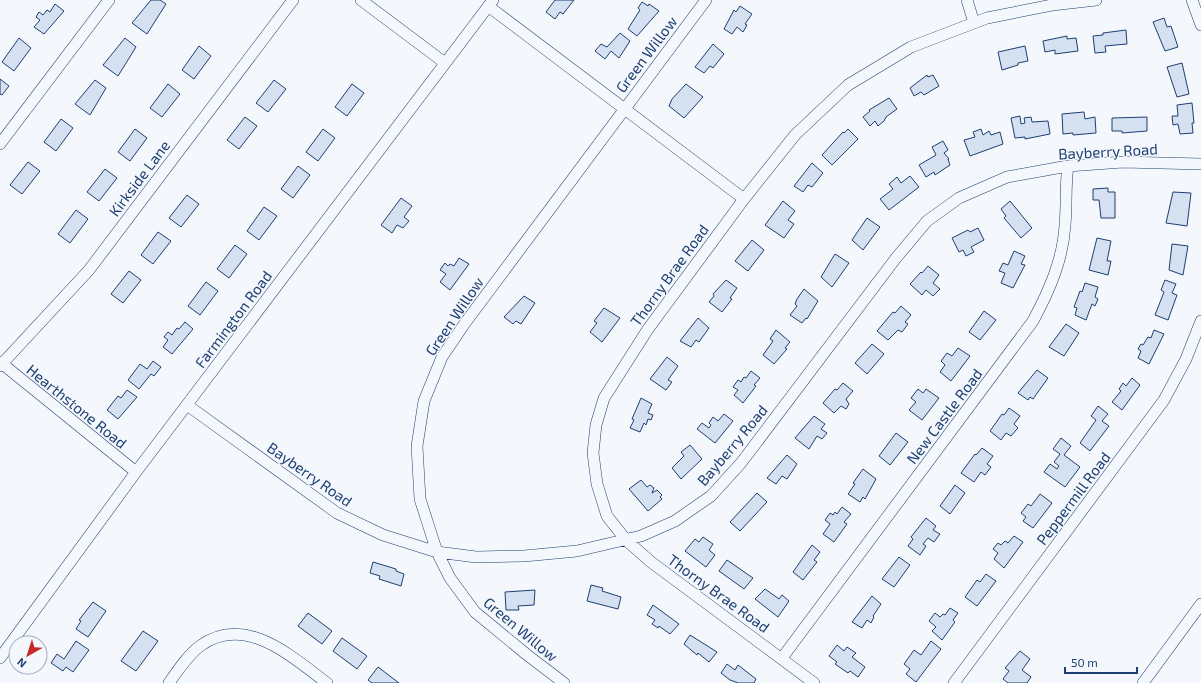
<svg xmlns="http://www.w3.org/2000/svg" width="1201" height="683" font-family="'Exo 2',sans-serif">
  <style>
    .building { fill: #d5e0f0; stroke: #1d3f73 }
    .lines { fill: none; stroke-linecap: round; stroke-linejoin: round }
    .minor-casing { stroke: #1d3f73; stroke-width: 12 }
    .minor { stroke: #f4f7fb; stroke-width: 11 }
    .labels { text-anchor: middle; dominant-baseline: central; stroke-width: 3; stroke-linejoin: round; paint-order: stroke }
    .street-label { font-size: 15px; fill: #1d3f73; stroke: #f4f7fb }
  </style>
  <rect width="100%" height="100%" fill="#f4f7fb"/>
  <!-- building -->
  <path class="building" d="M151,0H160L166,4L147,34L132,23Z
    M555,0H574L563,14L560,12L555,19L546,12Z
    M642,2L648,6L649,4L659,11L637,36L628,29L640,10L638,8Z
    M55,4L64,11L44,34L34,27L40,20L36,17L39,12L43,15L47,10L50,12Z
    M740,6L752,14L745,24L747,25L743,32L737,27L732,34L724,29L734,10L736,12Z
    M1164,18L1167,27L1171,26L1178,47L1165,51L1153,22Z
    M1126,30L1127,44L1105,46L1106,52L1095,53L1093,36L1103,35V33Z
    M620,33L630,41L619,58L611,51L605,59L595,51L601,44L607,47Z
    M1067,36V39L1076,38L1078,51L1055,54V50L1045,52L1043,41Z
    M19,38L31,48L14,71L2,62Z
    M125,38L136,47L118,76L103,65Z
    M713,44L724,54L713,68L710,66L704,73L695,67Z
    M199,46L211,56L194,79L182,70Z
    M1025,46L1028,61L1018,63V65L1002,70L998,52Z
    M1182,63L1189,94L1177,97L1167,67Z
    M927,75L928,77L933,75L939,86L924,95L921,92L914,96L910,88Z
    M0,79L9,86L2,95L0,94Z
    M95,80L106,88L90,115L75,104Z
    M274,80L286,89L268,112L256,103Z
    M168,84L180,94L162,117L150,108Z
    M352,84L364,93L347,116L335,107Z
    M686,84L703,97L684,118L669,106L672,99Z
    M889,98L897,109L886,117L884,121L878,126L875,121L870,126L863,117L870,111L869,110Z
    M1192,103L1194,123H1192L1193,133L1180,134L1178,124L1173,125L1172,116H1178L1177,105Z
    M1084,112L1085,119L1095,117L1096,133L1073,135V133L1063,134L1062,114Z
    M1020,116L1021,124L1025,123L1024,118L1031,117L1032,122L1048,121L1050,134L1025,139V137L1015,138L1011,118Z
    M245,117L257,126L239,149L227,140Z
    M1147,117V131L1122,133V131H1112V118Z
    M61,119L73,128L56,151L44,142Z
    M135,129L147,138L130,161L118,152Z
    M323,129L335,138L318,161L306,152Z
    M848,129L858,139L832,165L822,155L843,132L844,133Z
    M981,129L983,135L989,131L991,135L1000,132L1003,144L970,156L964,140L975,137L973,132Z
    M943,141L948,150L944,153L949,159H948L950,165L935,175L934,172L926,177L919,165L936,155L932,147Z
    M28,162L40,171L22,194L10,185Z
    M812,163L823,173L812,187L808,185L803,192L794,186Z
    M298,166L310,175L293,198L281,189Z
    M105,169L117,178L99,201L87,192Z
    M910,176L919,187L889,210L880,199L893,189L889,184L897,177L901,183Z
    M1108,188V192H1115V218H1101L1099,200H1093V189Z
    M1173,192L1191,193L1187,226L1166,223Z
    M187,195L199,204L181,227L169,218Z
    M401,198L412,206L404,217L409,221L403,228L397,225L392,233L381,225Z
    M783,201L795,211L788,220L794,224L784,238L765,225Z
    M1010,201L1032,228L1021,238L1004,218L1006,216L1001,209Z
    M264,207L277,216L259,240L247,231Z
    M76,210L88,219L70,243L58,234Z
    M867,218L880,227L863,250L852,240Z
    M978,228L984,240L971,247L974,252L966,256L963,250L959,252L952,238L968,230L970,232Z
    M158,232L171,241L153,264L141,255Z
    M1097,238L1111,241L1107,261H1111L1108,275L1089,270Z
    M752,240L764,250L748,271L735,261Z
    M1172,244L1188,246L1183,275L1169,270Z
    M235,245L247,254L229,278L217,269Z
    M1014,251L1025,256L1021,264L1025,265L1013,288L1001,283L1005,273L999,271L1003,263L1008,265Z
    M835,254L849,263L832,287L821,277Z
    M459,258L469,264L450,290L440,282L446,274L440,270L445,263L448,266L450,264L454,266Z
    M928,266L939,275L933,283L940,289L933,296L926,290L922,295L910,284L921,272L922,273Z
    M129,271L141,280L123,303L111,294Z
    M726,280L737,288L730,298L732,299L722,312L709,302L714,296L713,294Z
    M1165,280L1176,284L1172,293L1177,295L1168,320L1155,315L1164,292L1161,290Z
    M206,282L218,291L200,315L188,306Z
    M1085,283L1098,287L1095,297L1098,299L1095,306L1092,304L1086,320L1075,315L1077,308L1074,307L1080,291L1082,292Z
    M804,289L818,301L807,319L806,318L802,323L790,315L797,306L795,304L797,299Z
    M524,296L535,303L521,324L516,321L513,324L504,317Z
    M901,306L911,315L905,322L908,324L902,332L898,330L888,340L877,331L893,312L895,313Z
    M604,308L620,318L602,342L590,332L597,323L594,321Z
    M984,311L996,320L980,340L969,332Z
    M698,318L709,328L699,342L696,340L691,347L680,341Z
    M185,322L193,329L172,354L163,347L168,340L164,337L168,332L172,335L177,328L179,329Z
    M1066,324L1079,333L1064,356L1049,347Z
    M776,330L790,342L785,348L787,349L774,364L763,355L773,341L770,339Z
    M1154,330L1164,334L1149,364L1138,358L1141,351L1138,349L1141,344L1143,345L1148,337L1151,338Z
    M872,344L884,354L867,374L855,363Z
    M958,348L970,356L951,381L940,372L945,365L941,361L947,353L952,356Z
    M667,357L678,366L668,380L672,382L666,390L650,379Z
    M153,361L161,367L154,376L151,374L139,389L128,380L140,364L147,369Z
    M1037,370L1048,378L1033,399L1030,397L1028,400L1018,393Z
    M751,371L760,378L754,385L756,386L743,403L734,395L738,390L733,387L738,380L741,382L744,377L746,378Z
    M1132,378L1140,385L1122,410L1112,402L1121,391L1119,389L1123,383L1126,386Z
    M843,383L853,391L846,399L849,404L846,409L841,406L834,413L823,403L835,389L837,390Z
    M918,389L923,393L926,389L939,398L922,420L909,410L916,402L911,398Z
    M127,390L137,397L118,419L107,410L118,396L121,398Z
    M641,398L652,404L648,413L653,415L651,420L648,419L646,425L644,423L640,432L630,428L634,420L632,419Z
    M1098,406L1108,414L1102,421L1109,426L1090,451L1080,443L1096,420L1091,416Z
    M1009,408L1020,416L1014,424L1018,428L1011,436L1006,433L1001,440L990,431L1002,414L1004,415Z
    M724,414L733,421L715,443L697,429L702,423L709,428L711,425L709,423L713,417L718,421Z
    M814,416L825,424L821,429L827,433L822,439L817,436L809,449L795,438Z
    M896,433L908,442L890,465L879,456Z
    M1061,438L1071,446L1064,455L1080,467L1065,487L1044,472L1050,464L1057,469L1059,466L1054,462L1060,454L1053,449Z
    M690,445L702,459L681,479L672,468L684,456L681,452Z
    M982,448L993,456L987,464L991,467L985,475L981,472L974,482L961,473L975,454L976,455Z
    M787,455L797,464L787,479L782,476L776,484L767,478Z
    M863,469L876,479L865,499L863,497L860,502L848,494L855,484L853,483Z
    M641,480L647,487L650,485L654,488L652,493L657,490L662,495L660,497L662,499L648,511L629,489Z
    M955,485L965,493L950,514L940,506Z
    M757,493L767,502L740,531L730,522Z
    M1040,494L1052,503L1033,528L1023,521L1026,517L1021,513L1028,504L1031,506Z
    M842,507L851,514L844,522L847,524L834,542L823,534L830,524L825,520L830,513L833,515L835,512L837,514Z
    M926,518L936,526L933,530L940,534L934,542L928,538L923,544L926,546L920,555L908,546L913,539L911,537Z
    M1014,536L1023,542L1004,568L994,559L998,553L993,549L998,543L1001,545L1005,541L1008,543Z
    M703,537L713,544L709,550L715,555L706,567L685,551L695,539L699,542Z
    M812,545L820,552L814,560L817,562L803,580L793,572Z
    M899,557L910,565L894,587L882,579Z
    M727,560L753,578L744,589L719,571Z
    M373,562L396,569V571L404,574L401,586L379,579L380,576L370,573Z
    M986,574L996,581L977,606L965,597L977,580L980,582Z
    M591,585L603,588L602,591L621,597L618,609L587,601Z
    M765,589L779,599L782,595L789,601L778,617L755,599Z
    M535,590L534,605L518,606L519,610H506L505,592Z
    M872,596L881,604L873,616L874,617L871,623L867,620L862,628L852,622Z
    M93,602L106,611L88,637L76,629L81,621L79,620Z
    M653,605L679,624L670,634L659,626L658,628L652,624L655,620L647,615Z
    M950,608L958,613L953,620L955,622L942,640L932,631L936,627L929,621L935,613L940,617L943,614L945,615Z
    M308,613L332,631L322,644L298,626Z
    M143,631L158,641L136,671L121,661Z
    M690,635L717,652L709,662L698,653L697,655L684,644Z
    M342,638L367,656L357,669L333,651Z
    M76,641L89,650L73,672L66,667L63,671L51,663L57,654L64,659Z
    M931,641L941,649L916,682L906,674L910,669L904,664L914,650L921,655Z
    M837,645L844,651L847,647L856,653L852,657L865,667L858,677L850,671L848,673L835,664L837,662L829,656Z
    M1020,651L1030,659L1022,670L1031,677L1027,683H1008L1003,679L1009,671L1005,668Z
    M727,664L735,670L738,665L756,679L754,683H738L730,680L721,673Z
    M378,667L399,683H372L368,680Z"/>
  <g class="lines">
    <!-- minor casing -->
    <g class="minor-casing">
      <path id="minor" d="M361,0L445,63
        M967,0L974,23
        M1192,0L1201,25
        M488,6L744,199
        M0,144L109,0
        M0,362L136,472
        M0,366L89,270L293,0
        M187,405L337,513L383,535L437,552L476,557L524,556L577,551L641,536L675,521L711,496L741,463L896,258L927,221L959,198L1007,177L1068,166L1123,162L1201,164
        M0,658L136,472L493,0
        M782,658L1033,321C1049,291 1063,260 1065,225C1067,205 1065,185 1068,166
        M169,683C178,670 188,655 200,646C245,613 292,657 327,683
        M564,683L526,654L475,612L450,578L437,552L420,499L417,446L424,401L442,357L465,323L706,0
        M814,683L651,562L626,540L607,516L597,484L593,453L596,425L604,398L648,329L744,199L795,135L848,85L911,47L987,18L1052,5L1096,0
        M954,683L1164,400L1186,359L1201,321
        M1143,683L1201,604"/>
    </g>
    <!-- minor -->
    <use href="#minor" class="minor"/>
  </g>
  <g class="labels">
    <!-- street labels -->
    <g class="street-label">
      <text transform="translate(646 54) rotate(-53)">Green Willow</text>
      <text transform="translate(1108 151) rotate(-3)">Bayberry Road</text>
      <text transform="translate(139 178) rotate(-53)">Kirkside Lane</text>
      <text transform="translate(669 275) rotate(-54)">Thorny Brae Road</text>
      <text transform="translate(454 316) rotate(-56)">Green Willow</text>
      <text transform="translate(233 319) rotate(-53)">Farmington Road</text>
      <text transform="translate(77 406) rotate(39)">Hearthstone Road</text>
      <text transform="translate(944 416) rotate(-53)">New Castle Road</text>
      <text transform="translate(732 445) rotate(-50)">Bayberry Road</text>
      <text transform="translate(310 474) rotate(35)">Bayberry Road</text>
      <text transform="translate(1073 498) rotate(-53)">Peppermill Road</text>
      <text transform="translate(719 593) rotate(36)">Thorny Brae Road</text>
      <text transform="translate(521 629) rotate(40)">Green Willow</text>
    </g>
  </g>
  <!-- north arrow -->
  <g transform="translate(28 655) rotate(219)"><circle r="19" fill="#f4f7fb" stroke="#9eadc5"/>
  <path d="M0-3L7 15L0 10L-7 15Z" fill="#c62828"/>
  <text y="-6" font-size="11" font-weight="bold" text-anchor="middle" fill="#1d3f73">N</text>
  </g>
  <!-- scale -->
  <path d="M1065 667v6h72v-6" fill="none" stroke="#1d3f73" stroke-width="2"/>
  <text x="1071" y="667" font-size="12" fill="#1d3f73" stroke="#f4f7fb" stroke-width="3" paint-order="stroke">50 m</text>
</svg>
